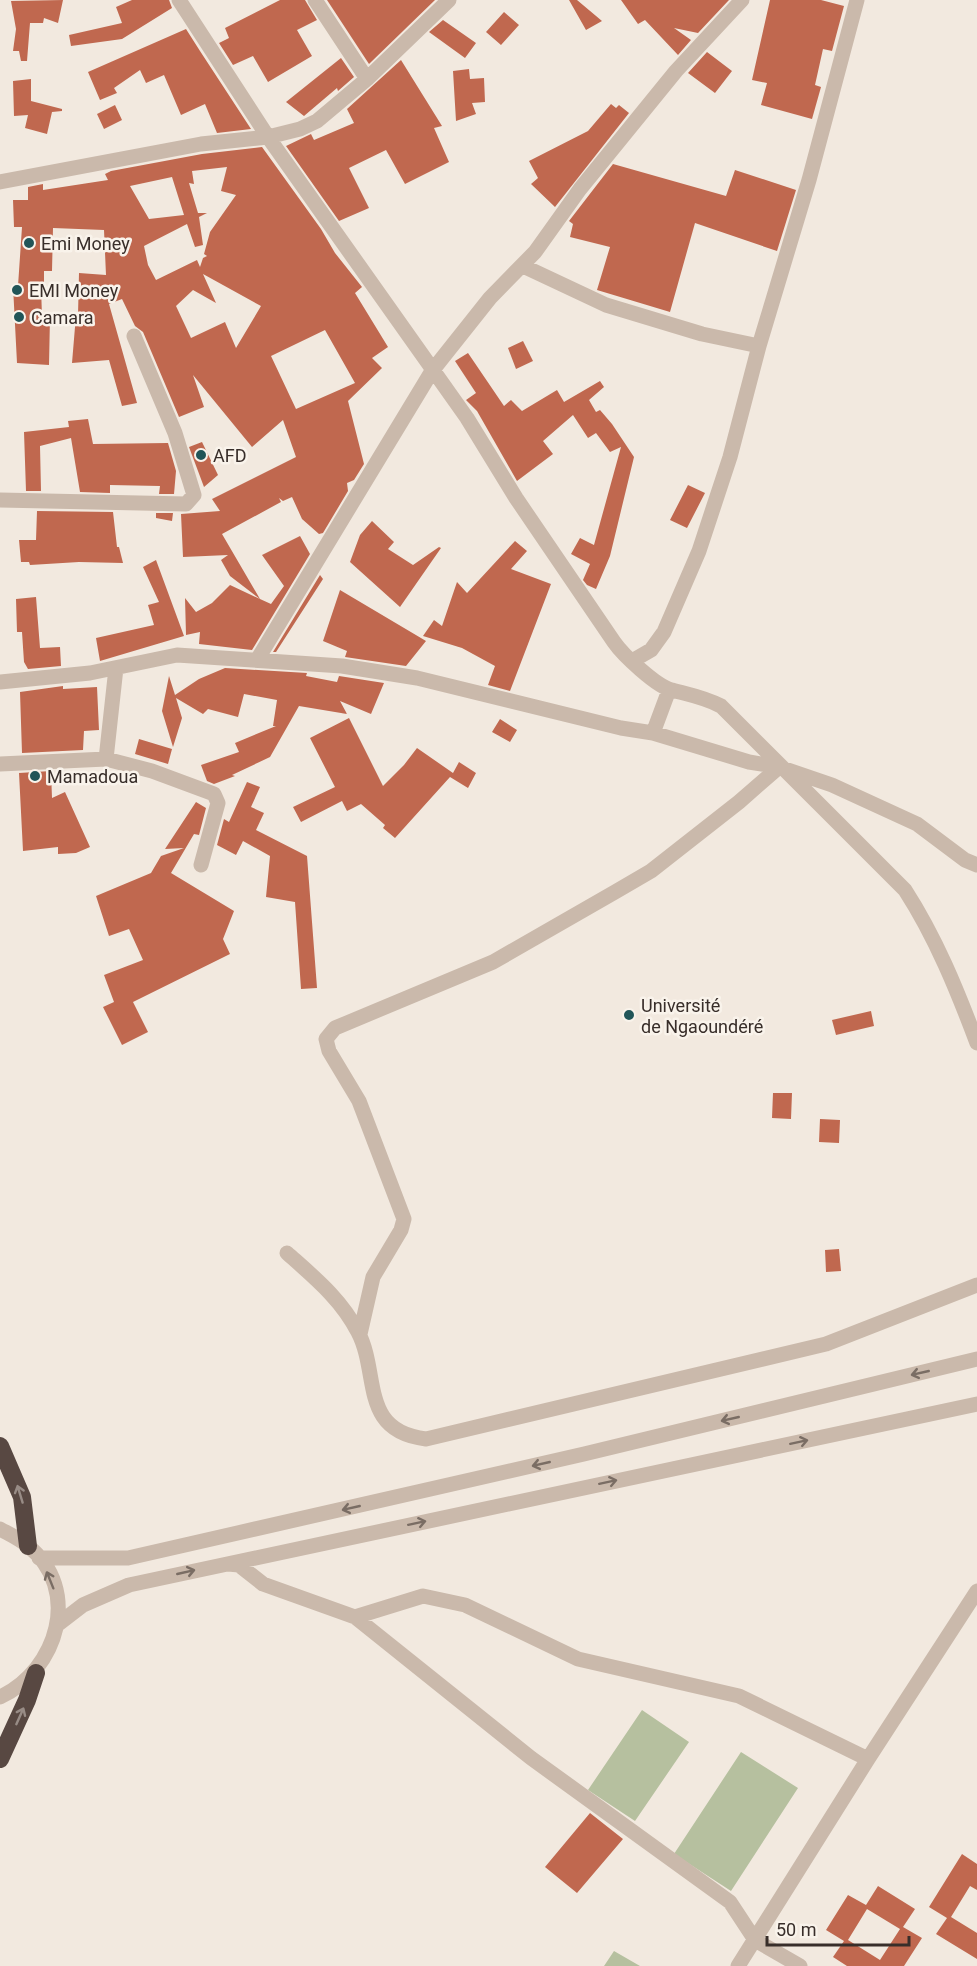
<svg xmlns="http://www.w3.org/2000/svg" width="977" height="1966" font-family="Roboto,sans-serif">
  <style>
    .green { fill: #b6c09f }
    .building { fill: #c0684f; fill-rule: evenodd }
    .lines { fill: none; stroke-linecap: round; stroke-linejoin: round }
    .minor { stroke: #cab9ab; stroke-width: 15 }
    .highway { stroke: #584842; stroke-width: 18 }
    .oneway { stroke: #7a6d64 }
    .oneway2 { stroke: #988c86 }
    .poi-dot { fill: #215558; stroke: #f9f3eb; stroke-width: 2 }
    .labels { text-anchor: middle; dominant-baseline: central; stroke-width: 5; stroke-linejoin: round; paint-order: stroke }
    .poi-label { font-size: 18px; fill: #382e2a; stroke: #f9f3eb; text-anchor: start }
  </style>
  <rect width="100%" height="100%" fill="#f2e9df"/>
  <!-- green -->
  <path class="green" d="M642,1710L689,1742L635,1821L588,1790Z
    M741,1752L798,1788L731,1891L674,1854Z
    M614,1951L640,1966H604Z"/>
  <!-- building -->
  <path class="building" d="M63,0L58,23L44,18L43,23H30L27,61H21L19,51H13L16,29L11,1Z
    M132,0H169L172,8L122,39L71,46L69,35L122,23L116,7Z
    M280,0H305L317,20L297,30L312,56L268,82L253,56L233,65L219,43L229,38L225,28Z
    M327,0H435L369,64Z
    M569,0H577L602,21L586,30Z
    M621,0H729L698,33L674,28L691,40L678,55L645,20L638,24Z
    M770,0H821L844,6L832,51L823,49L815,85L821,87L812,119L761,105L767,83L752,80Z
    M504,12L519,25L501,45L486,32Z
    M443,20L476,43L465,58L429,32Z
    M186,29L200,51L251,129L217,133L205,104L181,115L164,75L146,83L140,70L114,88L117,93L100,100L88,72Z
    M707,52L732,71L715,93L688,73Z
    M341,58L354,77L338,91L337,88L304,116L286,102Z
    M401,60L442,126L434,128L449,162L405,184L386,150L349,168L369,208L339,221L286,146L311,134L314,140L354,123L347,109Z
    M469,69L470,79L484,78L485,102L472,103L476,114L456,121L453,71Z
    M31,79V101L62,109V111L52,112L47,134L25,128L28,115L14,116L13,81Z
    M611,104L616,108L619,105L629,113L555,207L531,184L538,178L529,161L588,131Z
    M115,105L122,120L104,129L97,114Z
    M262,147L321,229L335,253L362,287L355,293L388,347L372,358L382,368L348,401L364,464L354,480L347,483L348,491L323,533L319,534L302,519L292,497L283,501L279,498L281,502L222,534L260,599L271,604L284,586L262,555L300,536L310,554L252,650L199,644L200,632L186,635L185,598L196,612L212,603L230,585L260,599L230,576L221,560L228,555L183,557L181,514L220,511L212,499L296,457L283,420L252,447L193,375L204,407L179,417L143,332L135,326L122,299L109,304L137,403L122,406L109,360L72,363L76,315H78L79,273L106,275L104,230L53,228L52,271H44V286H41L42,317H50L49,365L17,363L13,286H18L22,227H14L13,200H28V187L43,184V190L108,180L105,174L111,171L202,154ZM227,167L221,191L236,195L210,232L204,254L207,256L203,258L200,267L197,260L156,280L148,265L144,246L187,224L195,247L203,245L199,217L207,213H198L189,183L194,184L192,171ZM172,177L184,215L149,219L130,186ZM203,274L261,306L236,348L225,322L191,338L176,306L193,290L216,303ZM325,330L355,383L296,409L271,356Z
    M613,164L726,196L735,170L796,190L777,251L695,223L670,312L597,290L610,247L570,237L573,224L569,221Z
    M523,341L533,361L516,369L508,348Z
    M468,353L504,406L511,400L522,411L557,390L564,402L600,381L604,387L589,400L596,412L600,410L612,424L634,457L610,556L596,589L587,585L583,580L590,564L571,554L580,538L594,545L621,447L610,452L596,433L588,438L573,415L543,441L553,454L517,481L477,411L466,400L476,393L455,361Z
    M88,419L93,444L168,443L176,471L174,494H159L160,486L110,485V493L80,492L71,438L40,446L41,491H26L24,432L69,427L68,421Z
    M202,442L218,475L204,487L189,447Z
    M688,485L705,493L687,528L670,520Z
    M37,511L113,512L117,547H119L123,563L79,562L30,565L29,562H21L19,540H36Z
    M156,513H173L172,521L156,518Z
    M372,521L394,542L388,549L413,565L439,547L441,548L400,607L350,562L360,535Z
    M515,541L527,551L511,569L551,584L510,691L488,685L495,666L462,648L423,636L434,620L442,626L457,582L467,593Z
    M156,560L184,636L100,661L96,638L154,625L148,605L159,602L143,567Z
    M320,575L323,579L276,652H273Z
    M340,590L426,641L406,666L345,657L347,651L323,641Z
    M36,597L40,648L60,647L61,666L28,669L24,662L22,632H17L16,599Z
    M225,668L307,673L306,676L337,682L339,676L384,683L371,714L340,701L347,714L299,706L270,757L232,775L235,776L214,784L207,781L201,765L239,752L235,743L276,726H273L277,700L244,694L238,717L208,709L203,714L176,698L182,718L173,747L162,711L169,676L175,695L199,679Z
    M63,686V689L97,687L99,730L84,731L83,750L22,753L20,692Z
    M349,718L383,786L404,765L417,748L453,773L459,762L476,773L468,788L450,777L395,838L383,828L385,825L361,804L347,811L342,801L301,822L293,807L335,787L310,738Z
    M500,719L517,730L510,742L492,732Z
    M139,739L172,749L168,764L135,754Z
    M51,771L52,798L65,792L90,847L76,853L58,854V847L23,851L19,773Z
    M247,782L260,787L251,807L264,813L256,830L307,856L317,988L301,989L295,902L266,897L270,856L243,841L236,855L217,845L224,819L229,822Z
    M196,802L206,808L199,835L194,834L171,873L234,911L223,939L230,954L133,1002L148,1032L122,1045L103,1007L114,1002L104,975L143,960L129,929L109,936L96,896L151,873L161,856L184,848L165,849Z
    M871,1011L874,1026L836,1035L832,1020Z
    M773,1093H792L791,1119L772,1118Z
    M820,1119L840,1120L839,1143L819,1142Z
    M839,1249L841,1271L826,1272L825,1250Z
    M590,1813L623,1839L577,1893L545,1867Z
    M962,1854L977,1864V1890L970,1886L951,1917L977,1933V1959L936,1934L947,1918L929,1907Z
    M878,1886L915,1909L903,1927L922,1938L904,1966H847L833,1957L844,1941L826,1930L848,1895L866,1905ZM867,1909L900,1929L880,1960L848,1940Z"/>
  <g class="lines">
    <!-- minor -->
    <path class="minor" d="M179,0L268,137L467,418L516,498L614,642C623,655 657,687 672,690C690,695 704,697 721,706L905,890C936,938 957,990 977,1043
      M315,0L367,79
      M0,182L201,144L268,137L300,129L317,121L367,79L449,0
      M523,266L606,305L702,334L759,346
      M0,500L186,504L194,495L175,433L134,336
      M257,660L432,371L490,298L535,252L580,189L676,71L742,0
      M632,661L651,650L664,632L699,551L730,457L759,346L809,180L857,0
      M0,682L90,673L177,655L342,666L417,678L621,728L653,733L749,762L779,767L832,785L917,824L965,860L977,865
      M653,733L669,690
      M106,759L116,668
      M0,764L106,759L152,771L214,794L218,803L201,865
      M287,1253C315,1278 341,1299 358,1332C380,1374 359,1431 426,1439L826,1344L977,1285
      M360,1334L373,1277L401,1230L404,1219L359,1101L329,1051L326,1039L335,1028L493,962L615,892L651,871L739,802L779,767
      M0,1529C9,1534 20,1539 28,1546C82,1589 58,1670 0,1697
      M39,1558H128L584,1454L977,1359
      M228,1564L239,1565L263,1584L355,1617L423,1596L465,1605L578,1659L739,1696L868,1759
      M355,1617L531,1758L730,1902L755,1940L800,1966
      M57,1625L83,1605L129,1585L977,1404
      M738,1966L868,1759L977,1591"/>
    <!-- highway -->
    <path class="highway" d="M0,1446L22,1497L28,1546
      M0,1759L27,1700L36,1673"/>
  </g>
  <!-- one-way arrows -->
  <defs><path id="oneway-shaft" d="M-6 0H5M1.5-3L5.5 0L1.5 3" fill="none" stroke-width="1.6" stroke-linecap="round" stroke-linejoin="round" transform="scale(1.5)"/></defs>
  <g class="oneway">
    <use href="#oneway-shaft" transform="translate(920 1373) rotate(167)"/>
    <use href="#oneway-shaft" transform="translate(730 1419) rotate(167)"/>
    <use href="#oneway-shaft" transform="translate(799 1442) rotate(-12)"/>
    <use href="#oneway-shaft" transform="translate(541 1464) rotate(167)"/>
    <use href="#oneway-shaft" transform="translate(608 1482) rotate(-12)"/>
    <use href="#oneway-shaft" transform="translate(351 1508) rotate(167)"/>
    <use href="#oneway-shaft" transform="translate(417 1523) rotate(-12)"/>
    <use href="#oneway-shaft" transform="translate(186 1572) rotate(-13)"/>
    <use href="#oneway-shaft" transform="translate(50 1580) rotate(-112)"/>
  </g>
  <g class="oneway2">
    <use href="#oneway-shaft" transform="translate(20 1494) rotate(-107)"/>
    <use href="#oneway-shaft" transform="translate(20 1716) rotate(-66)"/>
  </g>
  <!-- markers -->
  <g class="poi-dot">
    <circle cx="29" cy="243" r="6"/>
    <circle cx="17" cy="290" r="6"/>
    <circle cx="19" cy="317" r="6"/>
    <circle cx="201" cy="455" r="6"/>
    <circle cx="35" cy="776" r="6"/>
    <circle cx="629" cy="1015" r="6"/>
  </g>
  <g class="labels">
    <!-- poi labels -->
    <g class="poi-label">
      <text x="41" y="243">Emi Money</text>
      <text x="29" y="290">EMI Money</text>
      <text x="31" y="317">Camara</text>
      <text x="213" y="455">AFD</text>
      <text x="47" y="776">Mamadoua</text>
      <text x="641" y="1005">Université<tspan x="641" dy="21">de Ngaoundéré</tspan></text>
    </g>
  </g>
  <!-- scale -->
  <path d="M767 1936v9h142v-9" fill="none" stroke="#382e2a" stroke-width="3"/>
  <text x="776" y="1936" font-size="18" fill="#382e2a" stroke="#f9f3eb" stroke-width="4.5" paint-order="stroke">50 m</text>
</svg>
